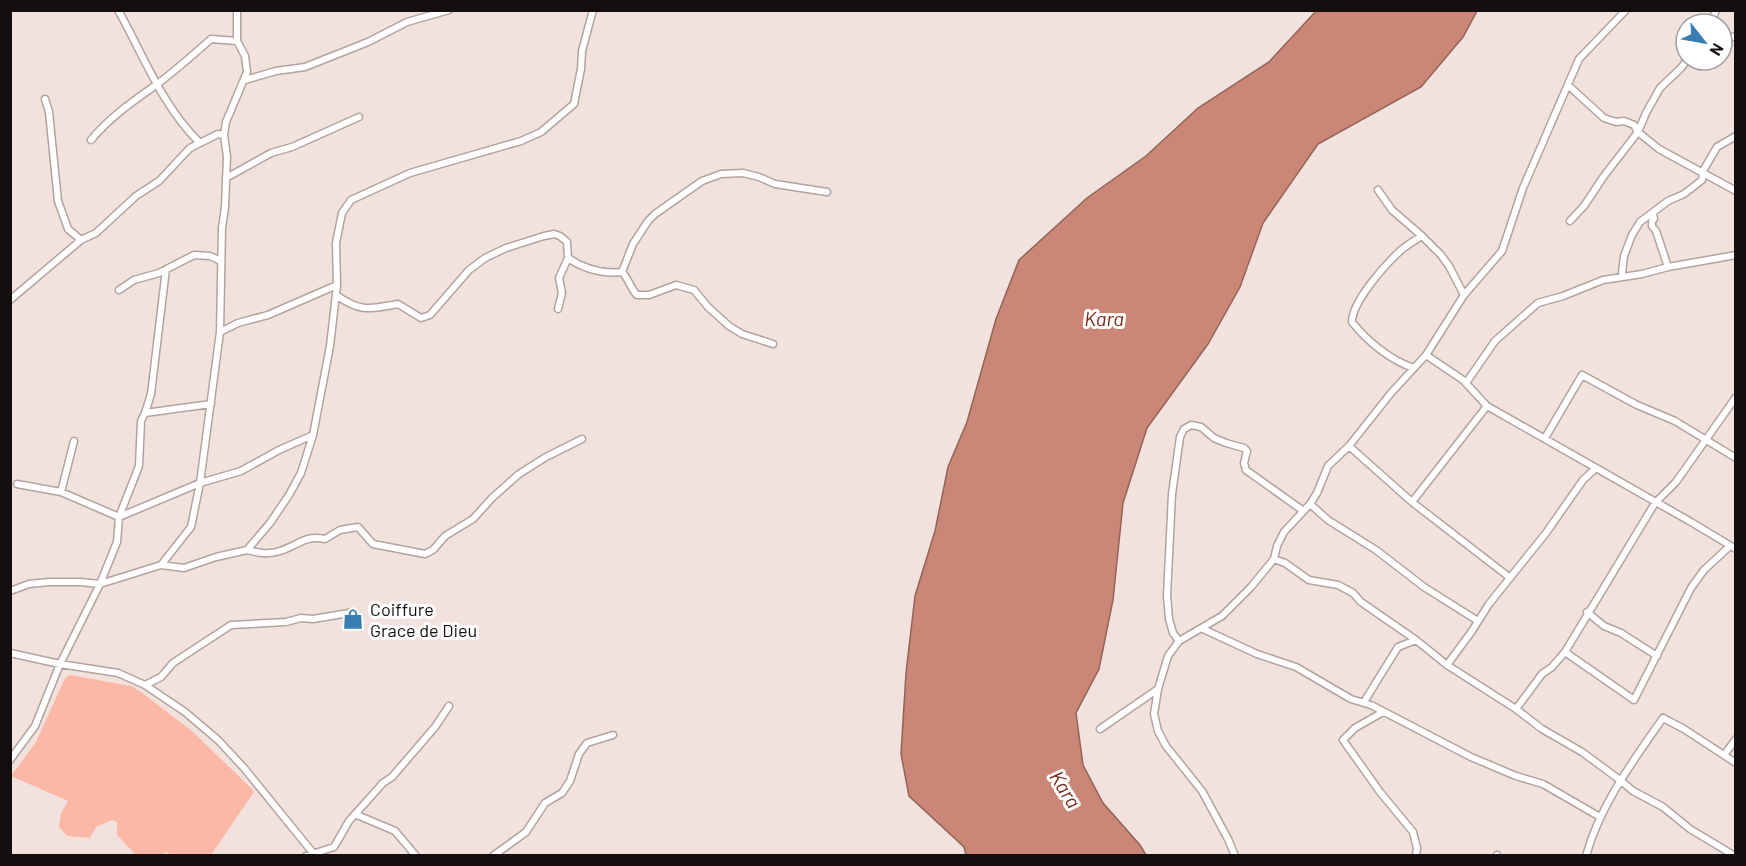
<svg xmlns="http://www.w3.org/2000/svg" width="1746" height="866" font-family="Barlow,sans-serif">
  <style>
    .green { fill: #fcb8a7 }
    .water { fill: #ca8777; stroke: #936358; stroke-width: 1.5 }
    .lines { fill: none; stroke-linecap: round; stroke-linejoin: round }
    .minor-casing { stroke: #b2a39f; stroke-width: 9 }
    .minor { stroke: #fff; stroke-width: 6 }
    .labels { text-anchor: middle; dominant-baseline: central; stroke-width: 6; stroke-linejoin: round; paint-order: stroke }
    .poi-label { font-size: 18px; fill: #140f0e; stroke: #fff; text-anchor: start }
    .water-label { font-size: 20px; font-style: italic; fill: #782816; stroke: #fff }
  </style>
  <rect width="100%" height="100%" fill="#f2e2dd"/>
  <!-- green -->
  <path class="green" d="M70,675L131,686L141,692L192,731L252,789L254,792L211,855H172L166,852L161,855H136L117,835V822L112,820L96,827L90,838L67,836L59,827L61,814L68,801L11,776L36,742L65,678Z"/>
  <!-- water -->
  <path class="water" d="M1317,10L1477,11L1463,37L1421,87L1318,144L1263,223L1240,287L1208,344L1147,428L1123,503L1113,600L1099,669L1076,713L1083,765L1103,803L1140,845L1146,855H966L964,847L909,796L901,754L906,673L915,596L935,531L948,467L967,422L996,319L1019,260L1087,198L1146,156L1198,108L1269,62Z"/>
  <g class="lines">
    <!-- minor casing -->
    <g class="minor-casing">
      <path id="minor" d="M118,10C143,54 162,106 199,142
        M1711,24L1716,10
        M1722,36L1736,37
        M245,80L276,71L305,67L368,42L407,22L449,10
        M1569,86L1604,118L1616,122L1624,121L1634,125L1638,132L1659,149L1736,191
        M45,99L49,112L58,201L68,229L81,240
        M91,140C110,117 132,102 156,85C175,71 193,55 211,39L237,41
        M1703,171L1717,147L1736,136
        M226,178L271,153L292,147L359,117
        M1378,190L1392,210L1422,236L1441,255L1449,266L1464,295
        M1653,213L1654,219L1652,221V226L1656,231L1668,267
        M1570,221L1584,206L1604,176L1638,132L1646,113L1660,88L1681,68L1687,60
        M568,258C584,269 602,274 622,272C629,279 630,288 637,295H649L676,285L694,290L708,307L729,326L742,334L773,344
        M622,272L633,244L648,221L655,214L702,181L721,174L743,173L759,177L775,184L827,192
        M1623,277L1622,273L1624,256L1632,235L1640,222L1668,201L1684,194L1702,180L1703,174
        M119,290L134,280L159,273L194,255L210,256L221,261
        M336,295C362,313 369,309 398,304L421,318L430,315L469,270L485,258L506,248L544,236L554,234L560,236L567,242L568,258L559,278L562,293L558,309
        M10,300L81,240L96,233L136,196L159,181L190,148L218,134L224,135
        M220,332L238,323L268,315L337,285
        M1426,355L1463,380L1487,406L1691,522L1736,549
        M1414,368C1391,361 1366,340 1352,322C1352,302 1384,266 1399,252C1405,246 1414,241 1422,236
        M1466,383L1495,341L1538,303L1563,296L1603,280L1642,274L1668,267L1736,255
        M145,413L211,404
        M1545,438L1582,375L1637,405L1675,421L1736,458
        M1349,446L1412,502L1509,577
        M17,484L61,492L119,517L200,483L241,471L279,450L313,435
        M61,492L74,441
        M1412,502L1487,406
        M1310,504L1328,520L1376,550L1424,587L1478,621
        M247,550C259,553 268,555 280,551C299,545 304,535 325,539L340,530L358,527L373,544L425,554L433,550L445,536L473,519L492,498L519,474L546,457L582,439
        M1274,559L1285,563L1309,580L1338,585L1353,593L1361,602L1416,640L1447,665L1516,709L1542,729L1582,752L1620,780L1633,791L1663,807L1690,829L1735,856
        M161,565L184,568L216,557L247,550L270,523L289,495L301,473L313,435L330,346L337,285L336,243L342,213L351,200L410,173L521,141L541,132L574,104L581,69L582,51L593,10
        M10,591L29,584L49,582H80L100,584L161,565L191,527L200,483L220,332L222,228L225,207L227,157L224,135L226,122L247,72L245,56L237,41V10
        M1587,612L1604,626L1621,633L1657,656
        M1203,629L1257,654L1296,667L1351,699L1371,705L1471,757L1516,776L1543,784L1600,817
        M1179,641L1173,633L1169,619L1167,596L1172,494L1180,437L1184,429L1191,425L1201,427L1214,438L1226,443L1244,448L1247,451L1244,463L1246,470L1302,510
        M1565,652L1634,700L1691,588L1704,570L1730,546
        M10,653L60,664L118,673L145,685L185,712L218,740L244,768L313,853
        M1447,665L1472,631L1489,604L1546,533L1583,480L1596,468
        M145,685L161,677L173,663L231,625L286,622L301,618L313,619L349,613
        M1364,702L1398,647L1416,640
        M1516,709L1542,674L1552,667L1565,652L1655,503L1676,482L1736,397
        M1383,712L1355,728L1343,740L1380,792L1413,832L1417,848L1416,856
        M1100,729L1158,689
        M1724,755L1736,739
        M10,760L35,726L60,664L100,584L117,542L119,517L139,466L141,421L145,413L151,394L166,269
        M357,815L395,831L416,856
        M306,856L334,847L349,821L383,783L392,777L435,727L449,706
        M493,856L526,832L545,803L562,793L570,781L579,754L587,743L613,735
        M1235,856L1228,839L1202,791L1166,746L1158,731L1154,714L1158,689L1168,656L1179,641L1222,616L1251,587L1274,559L1277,546L1284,532L1310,504L1317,493L1328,466L1349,446L1391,393L1426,355L1464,295L1502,251L1523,188L1579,59L1626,10
        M1497,856V855
        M1586,856C1600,805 1633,761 1663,718L1684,729L1736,763"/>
    </g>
    <!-- minor -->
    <use href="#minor" class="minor"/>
  </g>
  <!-- icons -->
  <defs>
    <g id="shop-bare" transform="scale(1.62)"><path d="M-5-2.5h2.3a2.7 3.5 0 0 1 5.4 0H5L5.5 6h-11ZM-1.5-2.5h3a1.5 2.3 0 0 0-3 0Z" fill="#387eb3" stroke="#fff" stroke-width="2.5" paint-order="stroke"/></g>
  </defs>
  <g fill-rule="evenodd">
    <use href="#shop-bare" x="353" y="619"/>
  </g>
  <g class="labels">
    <!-- poi labels -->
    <g class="poi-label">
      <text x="370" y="609">Coiffure<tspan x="370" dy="21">Grace de Dieu</tspan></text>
    </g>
    <!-- water labels -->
    <g class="water-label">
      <text x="1104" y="318">Kara</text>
      <text transform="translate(1066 789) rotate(58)">Kara</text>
    </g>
  </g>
  <!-- border -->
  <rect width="1746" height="866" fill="none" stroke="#140f0e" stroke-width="24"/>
  <!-- north arrow -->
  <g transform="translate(1704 42) rotate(121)"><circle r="28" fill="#ffffff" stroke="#a19f9f" stroke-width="1.5"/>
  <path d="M0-4.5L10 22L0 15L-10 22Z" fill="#387eb3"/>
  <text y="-9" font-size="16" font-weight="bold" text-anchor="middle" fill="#140f0e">N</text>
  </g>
</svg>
